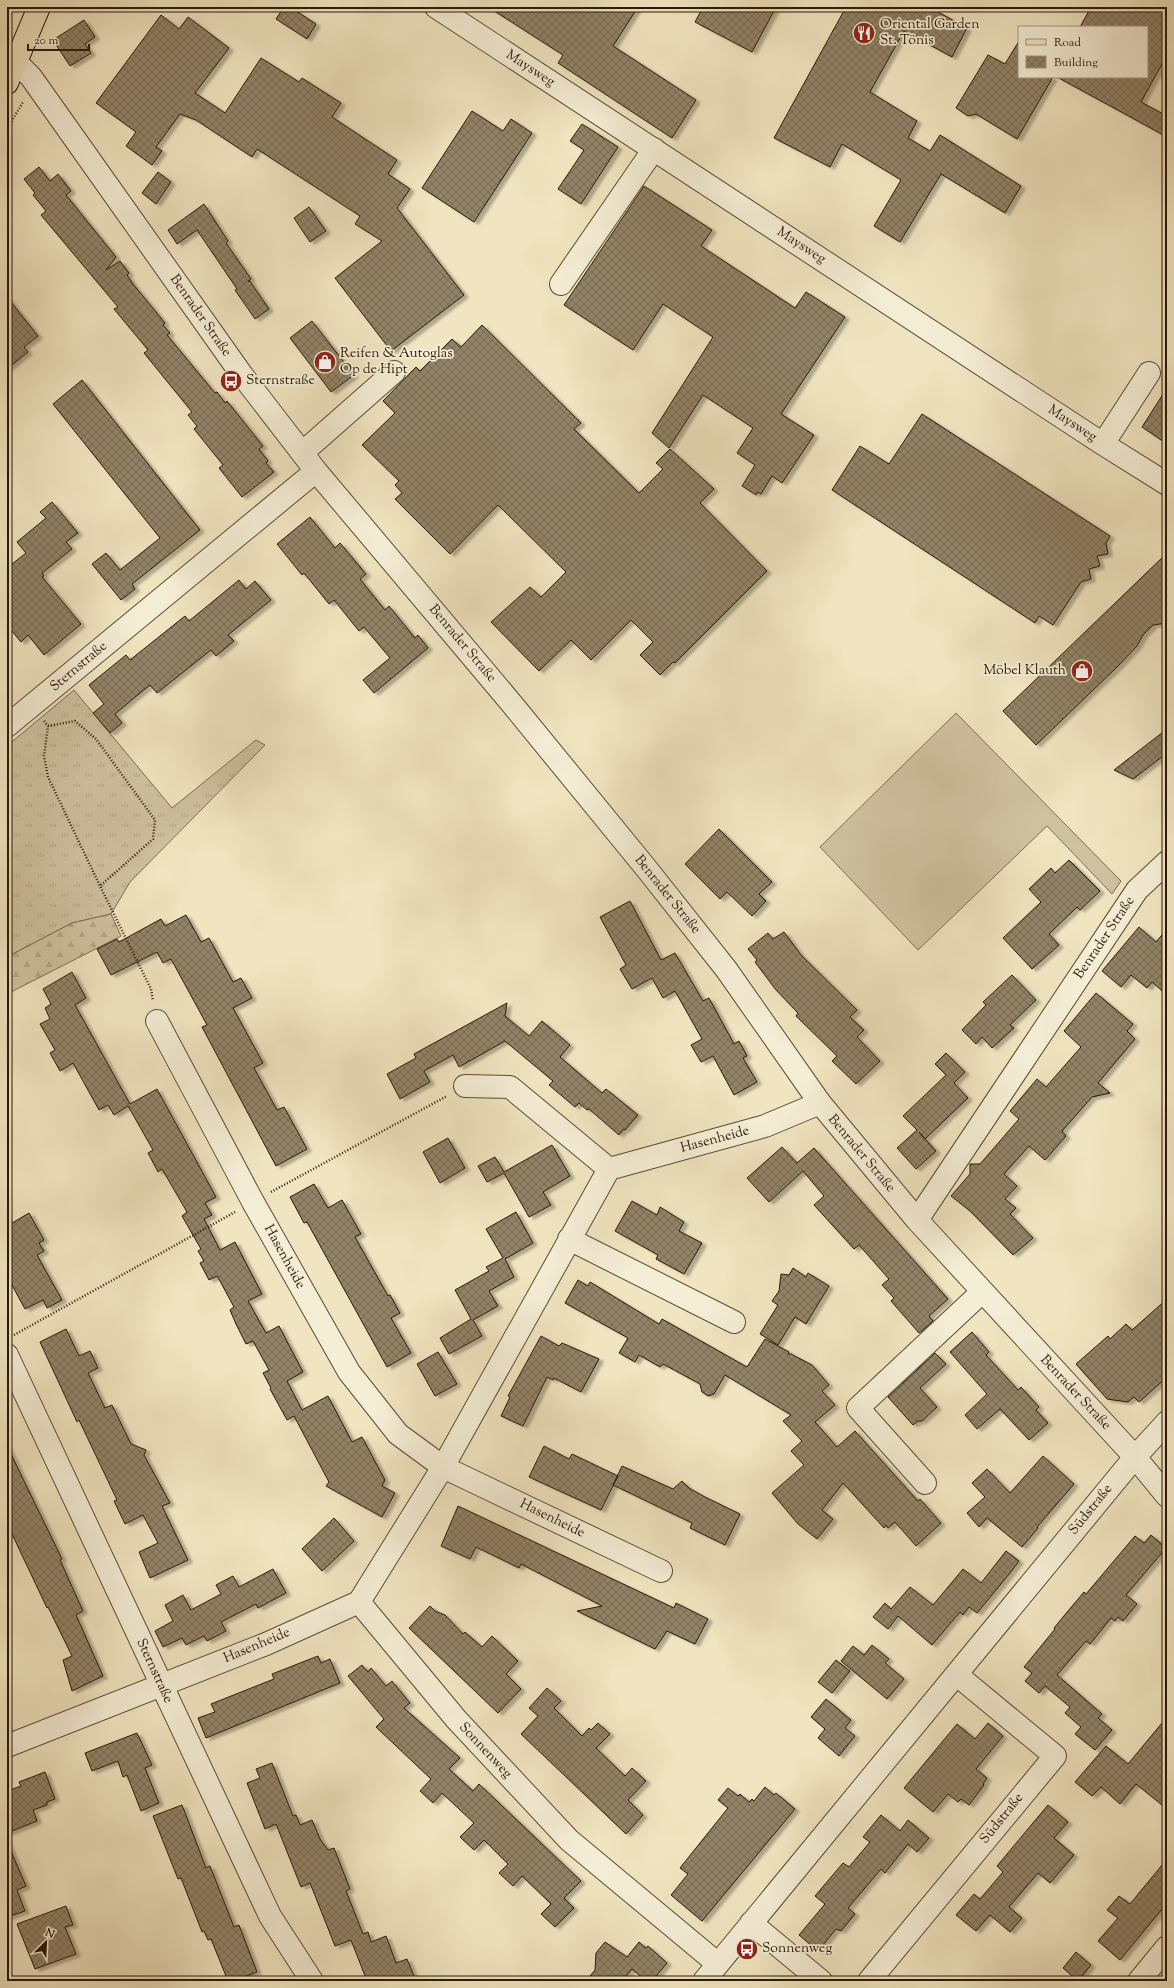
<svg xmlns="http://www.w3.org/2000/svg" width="1174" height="1988" font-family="'Sorts Mill Goudy',serif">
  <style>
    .grass { fill: url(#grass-tufts); stroke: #7d6d53 }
    .forest { fill: url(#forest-firs); stroke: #7d6d53 }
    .garden { fill: #cfc2a0; stroke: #7d6d53 }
    .building { fill: url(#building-cross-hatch); stroke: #2b1806; filter: url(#shadow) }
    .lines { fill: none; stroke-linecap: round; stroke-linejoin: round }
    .minor-casing { stroke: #5c4b34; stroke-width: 24 }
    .major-casing { stroke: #2b1806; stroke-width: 24 }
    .path { stroke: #2b1806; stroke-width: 2.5; stroke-dasharray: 1 2; stroke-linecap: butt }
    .minor { stroke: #f5eed6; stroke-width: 22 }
    .major { stroke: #f0e5c0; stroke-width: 22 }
    .labels { text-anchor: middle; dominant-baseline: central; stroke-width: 3.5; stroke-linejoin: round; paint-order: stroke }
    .poi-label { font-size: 14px; fill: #2b1806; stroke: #f5eed6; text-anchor: start }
    .street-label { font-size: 14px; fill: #2b1806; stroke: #f5eed6 }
  </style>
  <defs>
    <pattern id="grass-tufts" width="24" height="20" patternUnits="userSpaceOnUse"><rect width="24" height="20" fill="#cfc2a0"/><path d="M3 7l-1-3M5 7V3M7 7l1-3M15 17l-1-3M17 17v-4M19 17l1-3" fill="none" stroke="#b2a688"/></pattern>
    <pattern id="forest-firs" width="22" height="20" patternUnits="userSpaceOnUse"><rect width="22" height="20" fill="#cfc2a0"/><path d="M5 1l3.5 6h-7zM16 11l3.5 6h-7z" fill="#b2a688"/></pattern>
    <pattern id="building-cross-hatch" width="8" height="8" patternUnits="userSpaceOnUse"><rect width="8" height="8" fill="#918367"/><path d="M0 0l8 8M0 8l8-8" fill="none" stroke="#776a53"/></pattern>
    <filter id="shadow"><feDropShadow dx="4.5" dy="2.5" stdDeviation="1" flood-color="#0004"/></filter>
  </defs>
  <rect width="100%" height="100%" fill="#f0e5c0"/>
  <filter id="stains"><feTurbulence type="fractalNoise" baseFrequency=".005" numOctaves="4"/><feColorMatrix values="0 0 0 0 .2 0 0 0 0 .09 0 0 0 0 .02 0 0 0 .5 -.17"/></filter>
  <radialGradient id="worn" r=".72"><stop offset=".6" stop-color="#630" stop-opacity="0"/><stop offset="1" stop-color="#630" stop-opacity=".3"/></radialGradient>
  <!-- grass -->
  <path class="grass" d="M74,690L172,808L256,740L265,745L130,882L111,914L72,923L7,957V746Z"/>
  <!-- forest -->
  <path class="forest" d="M111,914L121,936L7,994V957L72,923Z"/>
  <!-- garden -->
  <path class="garden" d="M956,713L1121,881L1112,894L1047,826L918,950L820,847Z"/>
  <!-- building -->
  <path class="building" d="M284,7H290L316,24L307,39L276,19Z
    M488,7H638L613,46L696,100L672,138L558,63L563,55Z
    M703,7H776L752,52L695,22Z
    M846,7H929L967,28L952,57L904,31L870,92L917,121L908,138L930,151L940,135L1021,186L1005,213L941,174L900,242L874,226L901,180L842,144L830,167L774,138Z
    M1091,7H1167V55L1141,102L1167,116V137L1057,77H1147V27H1080Z
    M161,15L179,29L188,17L229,48L195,93L225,113L261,58L299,82L302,78L341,103L332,117L397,160L388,174L410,189L397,208L464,295L391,351L335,278L382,241L355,224L360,216L257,149L252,157L196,120L180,114L156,147L162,151L152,165L126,146L136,132L96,103Z
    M84,20L95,37L85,44L91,53L70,66L53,40Z
    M1019,41V77H1053L1017,139L976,114L968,116L956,108L988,55L1005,64Z
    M472,111L503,131L511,119L532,133L474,222L422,188Z
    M582,124L618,147L581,204L558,189L584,150L570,141Z
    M39,167L50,181L58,174L71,191L66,195L116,257L106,270L120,261L129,273L127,275L133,284L165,323L163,325L170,333L167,335L215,393L217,392L225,403L227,401L263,446L259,449L268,461L266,463L274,472L242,497L219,468L223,465L194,429L197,426L188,415L192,412L144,353L148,350L114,309L118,307L41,215L46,211L33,195L35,193L24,179Z
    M158,172L171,182L156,204L142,193Z
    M644,186L712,230L701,246L795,308L806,292L845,317L781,414L814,435L782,483L772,476L761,494L758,492L756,495L742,486L755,465L737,453L753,428L703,395L669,448L652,433L713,337L663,304L633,350L564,305Z
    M204,204L228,241L226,243L251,279L248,282L249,280L269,309L255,319L235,290L237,289L197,230L177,244L168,230Z
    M309,207L326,231L310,242L294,218Z
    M7,297L38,336L24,347L28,352L7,369Z
    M312,321L354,375L331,392L290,338Z
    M482,325L581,423L574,429L639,493L663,469L656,463L670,449L714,489L700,503L767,571L675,663L673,662L660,675L640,655L653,642L631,620L591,660L571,640L539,671L491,622L530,587L541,597L566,572L498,505L450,554L395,499L402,493L395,485L399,481L362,445L395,413L383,401L416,367L420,371L452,339L461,347Z
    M82,380L200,530L132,584L135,589L121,600L92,564L106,553L120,570L160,538L53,404Z
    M1167,388V444L1142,427Z
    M922,414L1110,536L1106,543L1108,554L1097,556L1100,566L1089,569L1091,579L1081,582L1053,625L1039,616L1035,623L832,490L860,446L889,464Z
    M52,502L78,533L66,542L72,549L42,573L44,576L42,577L81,624L44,655L28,635L21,642L7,625V568L26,553L17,542L46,518L40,512Z
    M310,517L335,548L340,543L366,574L360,579L385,610L389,606L415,638L418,635L428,648L374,693L363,680L390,658L364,627L359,631L334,600L329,604L304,573L302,575L277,544Z
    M1167,553V623L1153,625L1143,635L1137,646L1117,667L1036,745L1003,711Z
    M239,580L246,589L255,581L271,600L228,635L234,641L216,656L211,650L157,693L150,685L134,698L115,714L122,723L110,733L93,713L104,704L89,685L126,655L130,660L185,616L189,621Z
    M1167,729V753L1133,779L1114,770Z
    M719,829L772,882L759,894L766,901L752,916L727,892L720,899L685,864Z
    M1069,860L1100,891L1080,910L1077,907L1049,934L1059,945L1032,969L1003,938L1041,902L1029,889L1051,868L1055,873Z
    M630,901L661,960L675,953L703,1001L709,998L734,1044L739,1041L747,1056L743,1058L757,1082L734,1095L713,1056L701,1062L691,1045L702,1039L675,991L663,998L652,978L632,989L620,969L626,965L600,917Z
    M186,915L201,942L209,938L233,982L241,978L252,998L233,1008L263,1063L254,1068L277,1110L284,1107L307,1149L276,1166L202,1027L207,1025L171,959L163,963L157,952L111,975L97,949L117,939L119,942L161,919L165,926Z
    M1139,927L1156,942L1167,929V995L1152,982L1147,988L1131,975L1121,987L1102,971Z
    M784,932L801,955L857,1010L850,1017L864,1030L857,1037L880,1061L856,1084L832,1061L837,1056L796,1016L798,1013L776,990L755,962L757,960L748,949L768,933L773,939Z
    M72,972L86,998L75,1005L130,1104L157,1089L216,1197L205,1203L212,1215L204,1219L220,1250L235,1242L262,1294L248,1301L266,1333L279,1326L303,1372L287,1381L302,1410L328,1396L352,1442L362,1437L385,1480L382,1486L395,1493L382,1517L326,1486L329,1482L294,1416L287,1420L270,1389L271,1388L263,1373L269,1370L253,1341L246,1344L236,1324L230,1310L234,1307L220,1281L217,1276L209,1280L200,1263L204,1261L198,1251L201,1249L182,1216L187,1212L162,1169L158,1172L148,1153L153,1150L128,1106L114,1115L108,1105L99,1110L73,1063L60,1071L50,1053L55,1050L40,1024L50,1019L45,1008L51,1004L43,989Z
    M1012,975L1036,1000L1010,1025L1014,1028L992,1048L982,1037L976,1044L962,1030L986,1005L983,1002Z
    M1096,993L1133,1024L1127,1031L1135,1039L1098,1083L1110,1093L1092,1097L1062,1131L1066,1136L1045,1160L1029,1146L1004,1174L1017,1186L1005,1199L1016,1208L1010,1214L1033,1238L1013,1255L970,1211L951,1196L970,1174V1164H980L1019,1119L1010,1111L1037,1079L1046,1087L1081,1047L1064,1031Z
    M507,1003L505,1016L529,1036L542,1021L570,1045L560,1057L602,1093L606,1089L638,1115L625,1130L624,1129L619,1135L589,1109L587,1110L579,1103L575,1107L549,1085L553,1081L505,1041L459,1067L453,1055L424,1071L430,1082L400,1099L387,1074L416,1058L414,1054Z
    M946,1053L965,1072L954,1083L968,1098L925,1139L919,1132L936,1151L916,1169L897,1148L917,1130L903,1116L946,1075L935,1064Z
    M448,1138L465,1168L440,1183L423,1152Z
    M552,1145L570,1176L543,1192L551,1205L529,1217L504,1173L487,1182L478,1166L495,1157L504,1172Z
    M782,1147L797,1163L814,1148L948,1299L929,1316L933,1321L919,1333L891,1301L894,1298L882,1285L889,1279L859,1245L854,1249L814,1205L824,1196L803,1171L769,1202L747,1178Z
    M314,1184L328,1208L342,1200L361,1234L355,1237L388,1296L390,1295L400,1313L391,1318L411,1353L387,1367L307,1222L304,1223L290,1197Z
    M632,1201L657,1215L660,1207L684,1222L679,1231L702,1243L684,1274L656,1259L658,1255L615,1231Z
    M516,1212L533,1243L505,1259L514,1277L489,1291L498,1306L473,1320L482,1336L449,1354L440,1338L471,1319L455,1290L489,1271L486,1267L503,1258L486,1229Z
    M29,1213L44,1240L39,1243L44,1251L37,1255L62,1300L47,1308L43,1300L25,1309L7,1276V1226Z
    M793,1268L806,1277L808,1273L829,1286L806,1324L795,1317L778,1345L760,1334L778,1305L772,1301L779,1291L781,1274L789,1275Z
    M578,1280L588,1286L590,1282L659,1324L662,1319L747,1367L765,1339L789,1352L788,1354H791L812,1365L829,1385L822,1391L835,1405L815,1422L837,1447L855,1431L918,1501L920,1499L941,1523L916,1546L895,1522L888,1528L886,1525L884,1528L843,1483L822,1510L833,1519L817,1539L798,1524L772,1493L804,1465L791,1451L802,1441L783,1421L791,1415L725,1375L714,1394L708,1396L702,1392L700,1384L663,1364L660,1367L639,1355L635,1362L619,1353L628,1338L565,1303Z
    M1167,1299V1377L1139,1402L1134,1397L1128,1402L1107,1399L1076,1364L1108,1336L1110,1339L1126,1324L1132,1330Z
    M66,1329L79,1356L90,1351L98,1368L88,1373L105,1408L112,1405L131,1444L146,1450L144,1455L170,1503L162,1506L188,1560L150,1578L139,1552L158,1543L143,1515L125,1524L114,1501L117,1500L79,1420L77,1422L40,1342Z
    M972,1332L989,1352L986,1355L1018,1390L1021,1387L1039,1407L1036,1410L1048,1423L1029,1440L1000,1409L977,1429L965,1415L987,1394L950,1352Z
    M541,1336L559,1346L562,1343L599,1359L581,1392L554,1378L553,1380L547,1377L523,1426L501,1416L510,1397L508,1396Z
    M438,1352L457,1384L435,1396L417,1364Z
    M935,1353L946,1364L920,1388L937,1407L922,1421H918L913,1425L888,1397Z
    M7,1446L62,1559L60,1560L83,1611L76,1615L103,1676L72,1691L63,1660L72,1656L48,1607L47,1608L12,1534L7,1536Z
    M544,1446L569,1459L572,1454L618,1476L601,1510L529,1477Z
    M1043,1456L1074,1484L1037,1527L1038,1528L1022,1547L987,1518L979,1527L967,1513L985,1497L972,1483L987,1469L1010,1493Z
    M622,1466L673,1489L682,1481L689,1488L705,1497L740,1514L725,1545L690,1528L692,1523L613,1485Z
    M458,1506L674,1608L676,1603L708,1619L695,1644L667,1631L655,1649L577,1611L602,1606L521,1564L519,1568L476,1547L470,1559L441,1546Z
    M334,1518L354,1541L322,1571L302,1549Z
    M1151,1535L1166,1548L1126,1595L1137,1604L1123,1621L1118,1617L1115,1621L1111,1618L1090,1644L1086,1641L1057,1675L1102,1714L1098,1718L1112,1730L1095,1750L1075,1734L1081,1727L1065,1713L1070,1707L1045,1686L1039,1693L1025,1681L1032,1673L1024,1667L1055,1629L1054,1628L1068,1611L1084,1592L1086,1594L1135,1536L1144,1543Z
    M1006,1551L1019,1561L1010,1573L977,1613L969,1607L963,1615L960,1612L932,1645L898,1616L888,1629L873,1617L885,1603L891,1609L910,1587L933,1605L963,1569L981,1583Z
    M273,1569L286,1593L258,1608L256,1604L221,1622L226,1631L207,1641L204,1636L186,1645L182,1638L163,1647L155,1631L173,1621L165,1605L183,1595L191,1610L221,1594L216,1585L233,1576L239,1587Z
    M430,1606L435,1611L445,1615L463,1634L465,1632L482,1647L492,1636L518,1661L506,1674L521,1689L498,1713L409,1628Z
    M872,1645L889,1659L885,1663L904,1679L887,1699L841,1661L853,1646L864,1655Z
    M318,1656L321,1663L330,1659L340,1683L206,1738L198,1718L215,1712L211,1704L274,1679L272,1674Z
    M836,1660L850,1671L832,1693L818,1682Z
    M362,1665L368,1672L371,1668L386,1686L392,1681L410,1703L404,1708L460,1758L449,1769L473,1791L479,1784L581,1881L564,1898L574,1908L555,1927L541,1914L551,1904L522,1876L513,1886L499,1873L508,1864L484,1840L474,1850L460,1837L474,1823L442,1793L433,1803L420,1791L431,1779L376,1727L384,1719L348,1676Z
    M547,1688L561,1701L554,1708L582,1736L589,1728L591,1730L598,1723L610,1734L596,1748L625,1776L632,1768L646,1781L628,1800L643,1815L626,1834L521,1734L538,1716L529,1708Z
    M826,1699L851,1720L845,1728L855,1736L839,1756L818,1738L825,1729L811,1717Z
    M1167,1717V1809L1136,1784L1120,1804L1101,1787L1092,1796L1075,1782L1106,1746L1128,1764Z
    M988,1723L1003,1736L976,1769L987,1778L983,1784L984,1785L969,1805L961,1799L958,1802L948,1794L933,1812L904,1788L957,1724L975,1739Z
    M137,1733L152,1765L145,1768L159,1803L141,1811L127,1775L123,1777L118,1761L92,1771L85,1753Z
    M272,1763L293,1816L296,1815L300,1825L312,1820L320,1839L328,1850L334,1848L350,1889L346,1891L363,1934L368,1932L371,1942L386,1936L396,1963L407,1959L416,1981H367L351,1940L335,1946L310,1883L301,1887L276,1824L265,1829L247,1783L260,1778L256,1769Z
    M45,1772L55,1799L47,1802V1805L33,1810L37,1821L7,1833V1791L21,1786L19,1782Z
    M765,1787L774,1795L776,1793L795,1809L702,1921L671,1895L688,1874L680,1868L728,1808L718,1800L728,1788L738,1796L740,1794L749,1802L752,1799L754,1801Z
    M182,1805L206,1868L210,1866L234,1927L239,1925L257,1972L244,1977L245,1981H228L211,1939L208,1940L204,1931L202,1932L181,1878L178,1879L153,1816Z
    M1048,1805L1068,1822L1054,1838L1074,1855L1050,1883L1038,1873L1009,1907L1022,1918L1010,1932L990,1915L976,1931L956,1915L974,1894L980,1899L1003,1872L997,1866Z
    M881,1815L900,1831L908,1820L929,1838L917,1852L908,1844L885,1873L881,1869L848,1908L855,1914L841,1931L836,1929L818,1951L799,1935L825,1904L815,1896L843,1863L849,1867L870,1842L863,1837Z
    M7,1842L26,1886L17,1890L25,1911L7,1917Z
    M1167,1859V1903L1120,1960L1098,1941L1118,1918L1107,1910L1119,1896L1130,1904Z
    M66,1906L73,1925L65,1927L76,1954L35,1969L17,1924Z
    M605,1942L627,1957L639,1942L646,1948L648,1946L667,1963L652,1981H646L632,1969L622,1981H586L595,1970L596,1953Z
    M1076,1952L1091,1965L1078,1981L1063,1968Z"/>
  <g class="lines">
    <!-- minor casing -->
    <g class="minor-casing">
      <path id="minor" d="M436,7L1103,444L1167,484
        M16,62L31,77L242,375L316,471L512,704L646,868L726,969L820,1103L917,1220L1135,1457L1167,1496
        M561,284L654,149
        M1103,444L1149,373
        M302,453L394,372
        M7,726L316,471
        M157,1021L253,1202L349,1372L398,1434L443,1467L661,1571
        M465,1086L510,1087L609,1169
        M917,1220L1137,890L1167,862
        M569,1239L734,1322
        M7,1355L270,1916L312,1981
        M925,1483L858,1408L982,1292
        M359,1602L456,1719L569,1840L718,1964
        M7,1746L266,1644L359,1602L443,1467L609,1169L765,1126L820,1103
        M751,1923L821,1981
        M704,1981L1135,1457L1167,1422
        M869,1981L1055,1756L957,1675
        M1139,1981L1167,1947"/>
    </g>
    <!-- major casing -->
    <g class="major-casing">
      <path id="major" d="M7,83L39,7"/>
    </g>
    <!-- path -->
    <path class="path" d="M7,15L15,9
      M7,123L10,124L23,102
      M7,130L10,124
      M44,721L48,726L44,756L48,777L100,886L151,989L153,1001
      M48,726L75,721L96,739L155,820L153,839L100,886
      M271,1192L447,1096
      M14,1335L235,1212"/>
    <!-- minor -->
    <use href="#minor" class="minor"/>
    <!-- major -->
    <use href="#major" class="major"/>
  </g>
  <!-- icons -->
  <defs>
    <g id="restaurant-disc" transform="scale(1.15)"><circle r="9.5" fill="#8f2418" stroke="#f5eed6"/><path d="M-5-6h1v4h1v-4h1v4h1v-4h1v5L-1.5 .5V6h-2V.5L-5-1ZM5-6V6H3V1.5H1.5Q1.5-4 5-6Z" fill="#fff"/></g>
    <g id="shop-disc" transform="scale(1.15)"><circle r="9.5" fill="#8f2418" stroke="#f5eed6"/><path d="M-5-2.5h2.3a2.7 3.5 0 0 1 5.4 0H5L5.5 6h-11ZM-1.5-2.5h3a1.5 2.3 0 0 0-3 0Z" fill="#fff"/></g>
    <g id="bus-disc" transform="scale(1.15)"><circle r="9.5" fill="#8f2418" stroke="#f5eed6"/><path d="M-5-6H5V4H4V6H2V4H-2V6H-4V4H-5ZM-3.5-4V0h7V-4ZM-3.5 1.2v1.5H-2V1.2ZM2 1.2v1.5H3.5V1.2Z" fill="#fff"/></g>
  </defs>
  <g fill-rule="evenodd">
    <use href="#restaurant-disc" x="864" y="33"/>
    <use href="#shop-disc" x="325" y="362"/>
    <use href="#bus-disc" x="231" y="381"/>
    <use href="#shop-disc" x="1082" y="671"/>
    <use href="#bus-disc" x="747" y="1949"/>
  </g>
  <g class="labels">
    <!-- poi labels -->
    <g class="poi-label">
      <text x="880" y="25">Oriental Garden<tspan x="880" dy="16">St. Tönis</tspan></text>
      <text x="340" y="354">Reifen &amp; Autoglas<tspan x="340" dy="16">Op de Hipt</tspan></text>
      <text x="246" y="381">Sternstraße</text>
      <text x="1066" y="671" text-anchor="end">Möbel Klauth</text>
      <text x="762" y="1949">Sonnenweg</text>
    </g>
    <!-- street labels -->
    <g class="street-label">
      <text transform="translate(530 69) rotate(33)">Maysweg</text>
      <text transform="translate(801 246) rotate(33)">Maysweg</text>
      <text transform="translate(200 316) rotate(55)">Benrader Straße</text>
      <text transform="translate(1072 424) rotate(33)">Maysweg</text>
      <text transform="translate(462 644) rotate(50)">Benrader Straße</text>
      <text transform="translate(79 667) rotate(-40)">Sternstraße</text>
      <text transform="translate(667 895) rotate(51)">Benrader Straße</text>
      <text transform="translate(1105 938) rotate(-56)">Benrader Straße</text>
      <text transform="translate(715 1140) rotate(-15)">Hasenheide</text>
      <text transform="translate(861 1154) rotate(50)">Benrader Straße</text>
      <text transform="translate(284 1257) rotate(61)">Hasenheide</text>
      <text transform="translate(1075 1393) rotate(47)">Benrader Straße</text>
      <text transform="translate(1091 1510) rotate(-51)">Südstraße</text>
      <text transform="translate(552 1519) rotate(26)">Hasenheide</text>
      <text transform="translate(257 1646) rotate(-23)">Hasenheide</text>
      <text transform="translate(154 1671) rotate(65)">Sternstraße</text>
      <text transform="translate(485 1751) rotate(47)">Sonnenweg</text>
      <text transform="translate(1002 1819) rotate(-51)">Südstraße</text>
    </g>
  </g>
  <!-- margin -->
  <rect width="1174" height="1988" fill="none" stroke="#f0e5c0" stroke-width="24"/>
  <rect x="8" y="8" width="1158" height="1972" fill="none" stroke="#2b1806" stroke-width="2"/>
  <rect x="12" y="12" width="1150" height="1964" fill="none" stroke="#2b1806"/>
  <!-- legend -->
  <rect x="1018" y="26" width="130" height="52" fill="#f5eed6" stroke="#a49883"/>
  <rect x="1026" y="39" width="20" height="6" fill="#f0e5c0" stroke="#a49883"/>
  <text x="1054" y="46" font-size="12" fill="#2b1806">Road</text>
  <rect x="1026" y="56" width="20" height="12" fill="url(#building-cross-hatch)" stroke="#a49883"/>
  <text x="1054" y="66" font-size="12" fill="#2b1806">Building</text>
  <!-- north arrow -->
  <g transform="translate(46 1942) rotate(24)" stroke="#f5eed6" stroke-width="3" paint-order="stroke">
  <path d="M0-3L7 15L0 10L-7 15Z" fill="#2b1806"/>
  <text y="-6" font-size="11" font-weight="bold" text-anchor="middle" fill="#2b1806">N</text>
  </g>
  <!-- scale -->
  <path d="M28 44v6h61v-6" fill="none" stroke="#2b1806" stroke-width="2"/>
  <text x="34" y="44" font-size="12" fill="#2b1806" stroke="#f5eed6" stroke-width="3" paint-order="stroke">20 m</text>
  <rect width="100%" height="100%" filter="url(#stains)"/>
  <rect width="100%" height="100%" fill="url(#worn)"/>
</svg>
